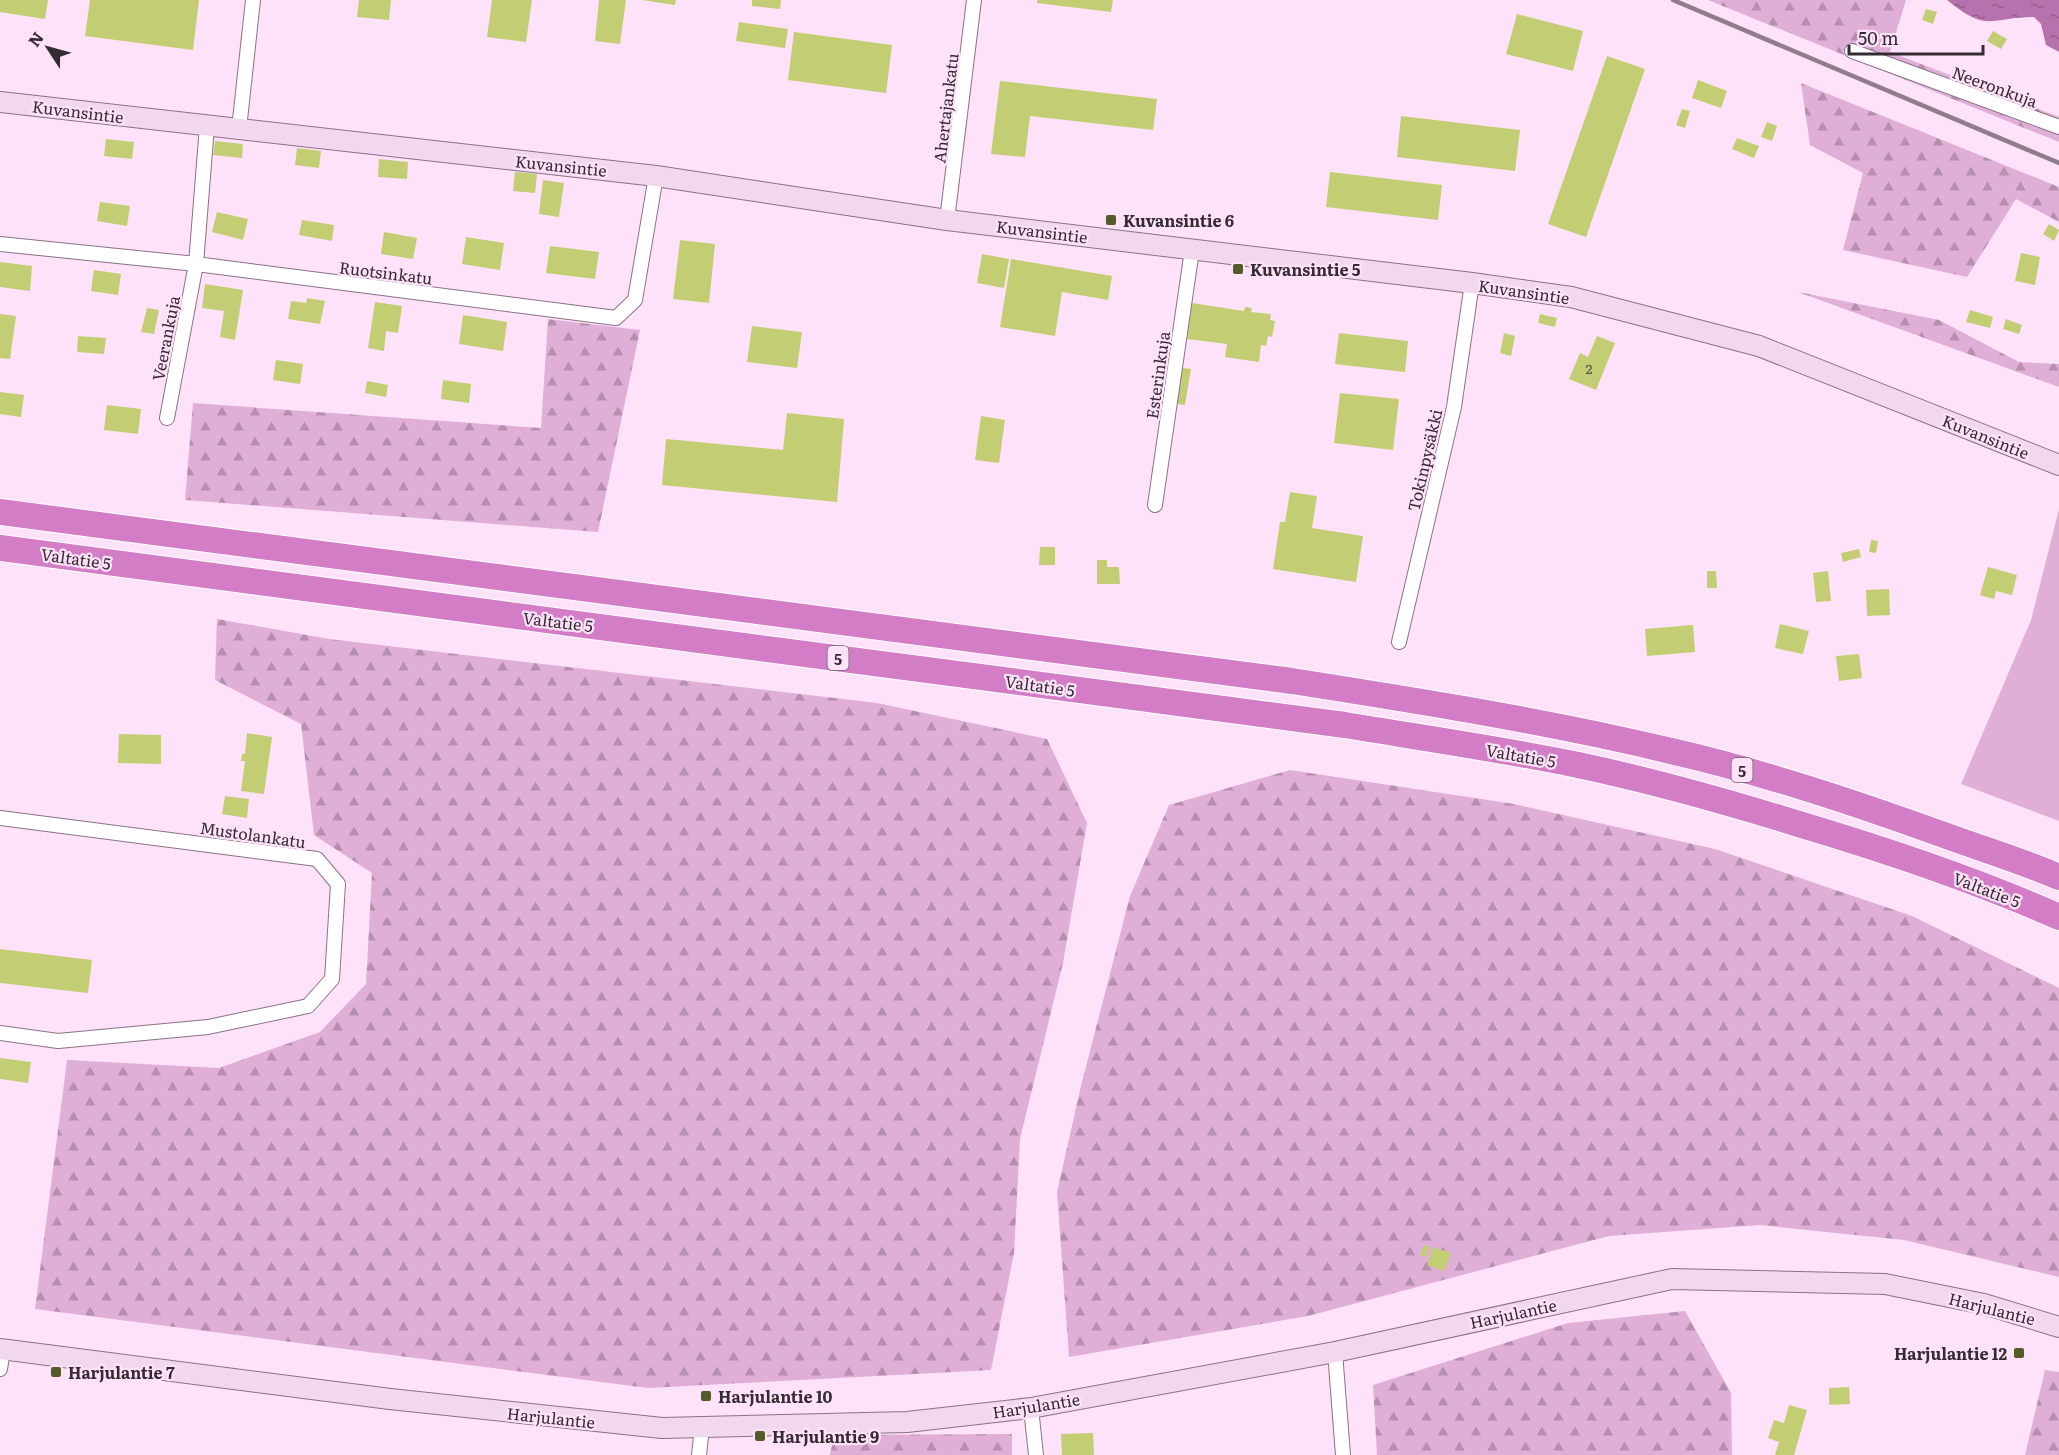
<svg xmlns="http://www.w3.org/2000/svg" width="2059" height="1455" font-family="Literata,serif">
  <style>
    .grass { fill: #e0afd7 }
    .forest { fill: url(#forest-firs) }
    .water { fill: url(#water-ripples) }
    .building { fill: #c3ce74 }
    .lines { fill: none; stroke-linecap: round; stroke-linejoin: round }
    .street-casing { stroke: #8a7286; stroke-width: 16 }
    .secondary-casing { stroke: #8a7286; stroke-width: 22 }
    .highway-casing { stroke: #fff; stroke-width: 28 }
    .street { stroke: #fff; stroke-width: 14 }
    .secondary { stroke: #f2d8ee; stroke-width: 20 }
    .highway { stroke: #d47dc7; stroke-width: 26 }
    .rail { stroke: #8f7d8b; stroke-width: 4.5 }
    .poi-dot { fill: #545a28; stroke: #fee2f9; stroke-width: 2 }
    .labels { text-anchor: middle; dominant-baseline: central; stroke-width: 4.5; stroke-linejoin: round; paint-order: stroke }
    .number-label { font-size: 14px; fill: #585443 }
    .shield { fill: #fee2f9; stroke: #71626e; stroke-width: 1.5 }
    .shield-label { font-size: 15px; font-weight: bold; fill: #352b33 }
    .street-label { font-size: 16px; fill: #352b33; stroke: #fee2f9 }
    .poi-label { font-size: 16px; font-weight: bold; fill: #352b33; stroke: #fee2f9; text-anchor: start }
  </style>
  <defs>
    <pattern id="forest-firs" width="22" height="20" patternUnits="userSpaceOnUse" patternTransform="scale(1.5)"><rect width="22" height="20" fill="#e0afd7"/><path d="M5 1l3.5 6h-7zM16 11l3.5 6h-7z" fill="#b68faf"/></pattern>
    <pattern id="water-ripples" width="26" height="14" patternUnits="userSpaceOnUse" patternTransform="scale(1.5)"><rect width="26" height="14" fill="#b672ac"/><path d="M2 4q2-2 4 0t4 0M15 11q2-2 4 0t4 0" fill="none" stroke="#955e8d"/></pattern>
  </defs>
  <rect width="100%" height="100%" fill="#fee2f9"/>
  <!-- grass -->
  <path class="grass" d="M2059,509V821L1961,784L2031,620Z"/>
  <!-- forest -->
  <path class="forest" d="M1708,0H1906L1890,52L2059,117V142Z
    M1801,83L2059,187V222L2016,199L1967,277L1843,250L1863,173L1810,145Z
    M1798,292L1939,320L2019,362L2059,364V387Z
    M548,319L640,330L598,532L185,500L193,403L541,428Z
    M217,619L329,639L877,703L1047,739L1087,823L1063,963L1020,1139L1014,1253L991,1370L648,1388L35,1309L67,1060L219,1068L320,1032L366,984L372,873L314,835L301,724L215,680Z
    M1290,770L1514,804L1715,849L1912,916L2059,988V1277L1904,1240L1760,1225L1609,1236L1308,1316L1069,1357L1057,1192L1081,1086L1130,896L1169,805Z
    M1685,1311L1731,1393L1732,1455H1377L1373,1385L1568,1323Z
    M2045,1370L2059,1372V1455H2025Z
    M1012,1434V1455H830L834,1435Z"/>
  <!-- water -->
  <path class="water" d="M1947,0H2059V52L2046,45L2041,24L2034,17C1989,17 1989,34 1947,0Z"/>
  <!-- building -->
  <path class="building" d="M0,0H48L45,19L0,12Z
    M90,0H199L193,50L85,36Z
    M359,0H391L389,20L357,17Z
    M492,0H532L526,42L487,37Z
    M599,0H626L620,44L595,41Z
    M642,0H676L675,5Z
    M752,0H781L780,9L752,6Z
    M1037,0H1113L1111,12L1037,3Z
    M1926,9L1937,12L1933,24L1922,20Z
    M1517,14L1583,31L1573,71L1506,54Z
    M739,22L788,29L785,48L736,41Z
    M1993,31L2007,39L2001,49L1987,41Z
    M794,32L892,45L886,93L788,80Z
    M1607,56L1645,69L1586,237L1548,224Z
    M1698,80L1727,91L1721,108L1692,98Z
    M1000,81L1157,99L1153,130L1030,116L1025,157L991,154Z
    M1682,109L1690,111L1685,128L1676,125Z
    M1401,116L1520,130L1515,171L1397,157Z
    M1767,122L1777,126L1772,141L1761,137Z
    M1737,138L1759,146L1754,158L1732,149Z
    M106,139L134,142L132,159L104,156Z
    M215,141L243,144L242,158L213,155Z
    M297,148L321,151L319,168L295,165Z
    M379,159L408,162L407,179L378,177Z
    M515,172L537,174L535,193L513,191Z
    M1330,172L1442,185L1438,220L1326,207Z
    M543,180L564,183L559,217L539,214Z
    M100,202L130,206L127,226L97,221Z
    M217,212L248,219L243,240L212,232Z
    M302,220L334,225L332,241L299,235Z
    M2049,224L2059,230L2054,241L2043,234Z
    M384,232L417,238L413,259L381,254Z
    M466,237L504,243L500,270L462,264Z
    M680,240L715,244L709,303L673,299Z
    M550,246L599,252L595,279L546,273Z
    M2021,253L2040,257L2035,285L2015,281Z
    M982,254L1009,259L1004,288L977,283Z
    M1011,259L1112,276L1108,300L1062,292L1055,336L1000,327Z
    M0,262L32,266L30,291L0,287Z
    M94,270L121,274L118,295L91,291Z
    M205,284L243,290L235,340L220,337L224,311L202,308Z
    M307,298L325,301L320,324L288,319L291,301L306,303Z
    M375,302L402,306L398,333L386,331L384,351L368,348Z
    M1192,303L1244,311L1245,307L1252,308L1251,312L1271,314L1270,320L1275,321L1272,337L1268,336L1266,346L1261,345L1259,362L1225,357L1227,344L1187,339Z
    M147,308L159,310L154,334L141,332Z
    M1970,310L1993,317L1990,328L1966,322Z
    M0,314L16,316L10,359L0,358Z
    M1540,314L1557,318L1555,327L1538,323Z
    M463,315L507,322L503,351L459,344Z
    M2006,319L2022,325L2019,334L2003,329Z
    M752,326L802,332L797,368L747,362Z
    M1339,333L1408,341L1405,372L1335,364Z
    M1504,333L1515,336L1511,356L1500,353Z
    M78,336L106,338L104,354L77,352Z
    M1597,336L1615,343L1596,390L1569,379L1580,353L1588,357Z
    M276,360L303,364L300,384L273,380Z
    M1175,367L1191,369L1185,405L1170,403Z
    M443,380L471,384L469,403L441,399Z
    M367,381L388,385L386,397L365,393Z
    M0,392L24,395L21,417L0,414Z
    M1340,393L1399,399L1393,450L1334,443Z
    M107,405L141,409L138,434L104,430Z
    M787,413L844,419L837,502L662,485L666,439L783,450Z
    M981,416L1005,420L999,463L975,460Z
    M1290,492L1317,496L1312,528L1363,536L1356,582L1273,569L1280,522H1285Z
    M1871,540L1878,541L1876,553L1869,552Z
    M1040,547H1055V565H1039Z
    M1859,549L1861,557L1843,562L1841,553Z
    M1097,560H1107V567H1119L1120,584H1097Z
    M1988,567L2017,575L2012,595L1996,591L1994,599L1980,595Z
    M1707,571H1716L1717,588H1707Z
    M1828,571L1831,601L1816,602L1813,573Z
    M1889,589L1890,615L1867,616L1866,590Z
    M1780,624L1809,631L1803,654L1775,648Z
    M1693,625L1695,652L1647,656L1645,629Z
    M1859,654L1862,678L1839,681L1836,656Z
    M247,733L272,737L264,794L241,791L245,761H241L242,754H245Z
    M119,734L161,735V764L118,763Z
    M225,796L249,799L247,818L222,814Z
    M0,949L92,960L88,993L0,983Z
    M0,1058L31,1062L28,1083L0,1079Z
    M1424,1245L1430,1247L1426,1257L1420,1255Z
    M1433,1247L1451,1253L1444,1271L1427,1265Z
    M1849,1387L1850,1404L1829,1405V1388Z
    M1789,1405L1807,1410L1794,1455H1775L1779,1442L1768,1438L1774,1420L1784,1423Z
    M1093,1433L1094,1455H1062L1061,1434Z"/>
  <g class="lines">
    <!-- street casing -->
    <g class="street-casing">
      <path id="street" d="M1852,51L2059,127
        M239,129L253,0
        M947,220L974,0
        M0,244L196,264L616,318L635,300L656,176
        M167,418L196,264L207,126
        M1155,505L1192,250
        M1399,642L1454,407L1472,283
        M0,818L317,859L338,884L332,979L308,1006L208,1027L58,1041L0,1033
        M1335,1352L1343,1455
        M0,1369L3,1350
        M1031,1408L1036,1455
        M699,1455L702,1427"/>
    </g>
    <!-- secondary casing -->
    <g class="secondary-casing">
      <path id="secondary" d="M0,102L656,176L947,220L1472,283L1571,297L1759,346L2059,465
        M0,1349L390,1399L662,1428L907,1422L1031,1408L1335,1352L1672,1279L1885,1284L1984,1304L2059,1327"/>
    </g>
    <!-- highway casing -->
    <g class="highway-casing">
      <path id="highway" d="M0,512L1292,681C1419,701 1546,721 1671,751C1763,772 1855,803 1944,835C1982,849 2022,861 2059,877
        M0,548L1345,725C1423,738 1501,749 1578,765C1654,781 1728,802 1802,825C1889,851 1976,880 2059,917"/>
    </g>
    <!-- street -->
    <use href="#street" class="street"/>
    <!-- secondary -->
    <use href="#secondary" class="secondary"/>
    <!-- highway -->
    <use href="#highway" class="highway"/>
    <!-- rail -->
    <path class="rail" d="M1673,0L2059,163"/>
  </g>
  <!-- markers -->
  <g class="poi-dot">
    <rect x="1105" y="214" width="12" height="12" rx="3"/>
    <rect x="1232" y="263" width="12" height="12" rx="3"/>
    <rect x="2013" y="1347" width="12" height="12" rx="3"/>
    <rect x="50" y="1366" width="12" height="12" rx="3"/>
    <rect x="700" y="1390" width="12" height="12" rx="3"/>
    <rect x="754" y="1430" width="12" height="12" rx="3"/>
  </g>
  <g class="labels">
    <!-- number labels -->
    <g class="number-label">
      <text x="1589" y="368">2</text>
    </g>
    <!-- shield labels -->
    <g class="shield">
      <rect x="827.5" y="646" width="21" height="24" rx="4.5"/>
      <rect x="1731.5" y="758" width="21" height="24" rx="4.5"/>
    </g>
    <g class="shield-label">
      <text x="838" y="658">5</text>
      <text x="1742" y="770">5</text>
    </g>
    <!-- street labels -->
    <g class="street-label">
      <text transform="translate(1995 86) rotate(20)">Neeronkuja</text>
      <text transform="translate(945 108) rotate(-83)">Ahertajankatu</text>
      <text transform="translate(78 111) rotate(7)">Kuvansintie</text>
      <text transform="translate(561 165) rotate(6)">Kuvansintie</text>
      <text transform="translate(1042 231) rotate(7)">Kuvansintie</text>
      <text transform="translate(386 272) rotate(7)">Ruotsinkatu</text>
      <text transform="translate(1524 291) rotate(8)">Kuvansintie</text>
      <text transform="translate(165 338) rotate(-79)">Veerankuja</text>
      <text transform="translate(1157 375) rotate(-82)">Esterinkuja</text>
      <text transform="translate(1986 436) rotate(22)">Kuvansintie</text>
      <text transform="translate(1424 460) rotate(-77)">Tokinpysäkki</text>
      <text transform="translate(76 558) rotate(8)">Valtatie 5</text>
      <text transform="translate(558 621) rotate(7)">Valtatie 5</text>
      <text transform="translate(1040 685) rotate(8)">Valtatie 5</text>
      <text transform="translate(1521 755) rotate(10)">Valtatie 5</text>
      <text transform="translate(253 834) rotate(8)">Mustolankatu</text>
      <text transform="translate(1987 889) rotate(21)">Valtatie 5</text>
      <text transform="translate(1992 1308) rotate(14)">Harjulantie</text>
      <text transform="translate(1513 1313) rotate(-12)">Harjulantie</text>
      <text transform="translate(1036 1405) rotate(-9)">Harjulantie</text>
      <text transform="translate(551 1417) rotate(6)">Harjulantie</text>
    </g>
    <!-- poi labels -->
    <g class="poi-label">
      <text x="1123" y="220">Kuvansintie 6</text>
      <text x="1250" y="269">Kuvansintie 5</text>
      <text x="2007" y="1353" text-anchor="end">Harjulantie 12</text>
      <text x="68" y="1372">Harjulantie 7</text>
      <text x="718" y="1396">Harjulantie 10</text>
      <text x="772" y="1436">Harjulantie 9</text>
    </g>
  </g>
  <!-- north arrow -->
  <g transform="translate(48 48) rotate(306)" stroke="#fee2f9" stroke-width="4.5" paint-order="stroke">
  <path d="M0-4.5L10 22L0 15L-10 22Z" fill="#352b33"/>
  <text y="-9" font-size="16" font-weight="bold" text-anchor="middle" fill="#352b33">N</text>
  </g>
  <!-- scale -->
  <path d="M1849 45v9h134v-9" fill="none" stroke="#352b33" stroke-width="3"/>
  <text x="1858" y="45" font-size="18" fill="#352b33" stroke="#fee2f9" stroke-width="4.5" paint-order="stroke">50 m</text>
</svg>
